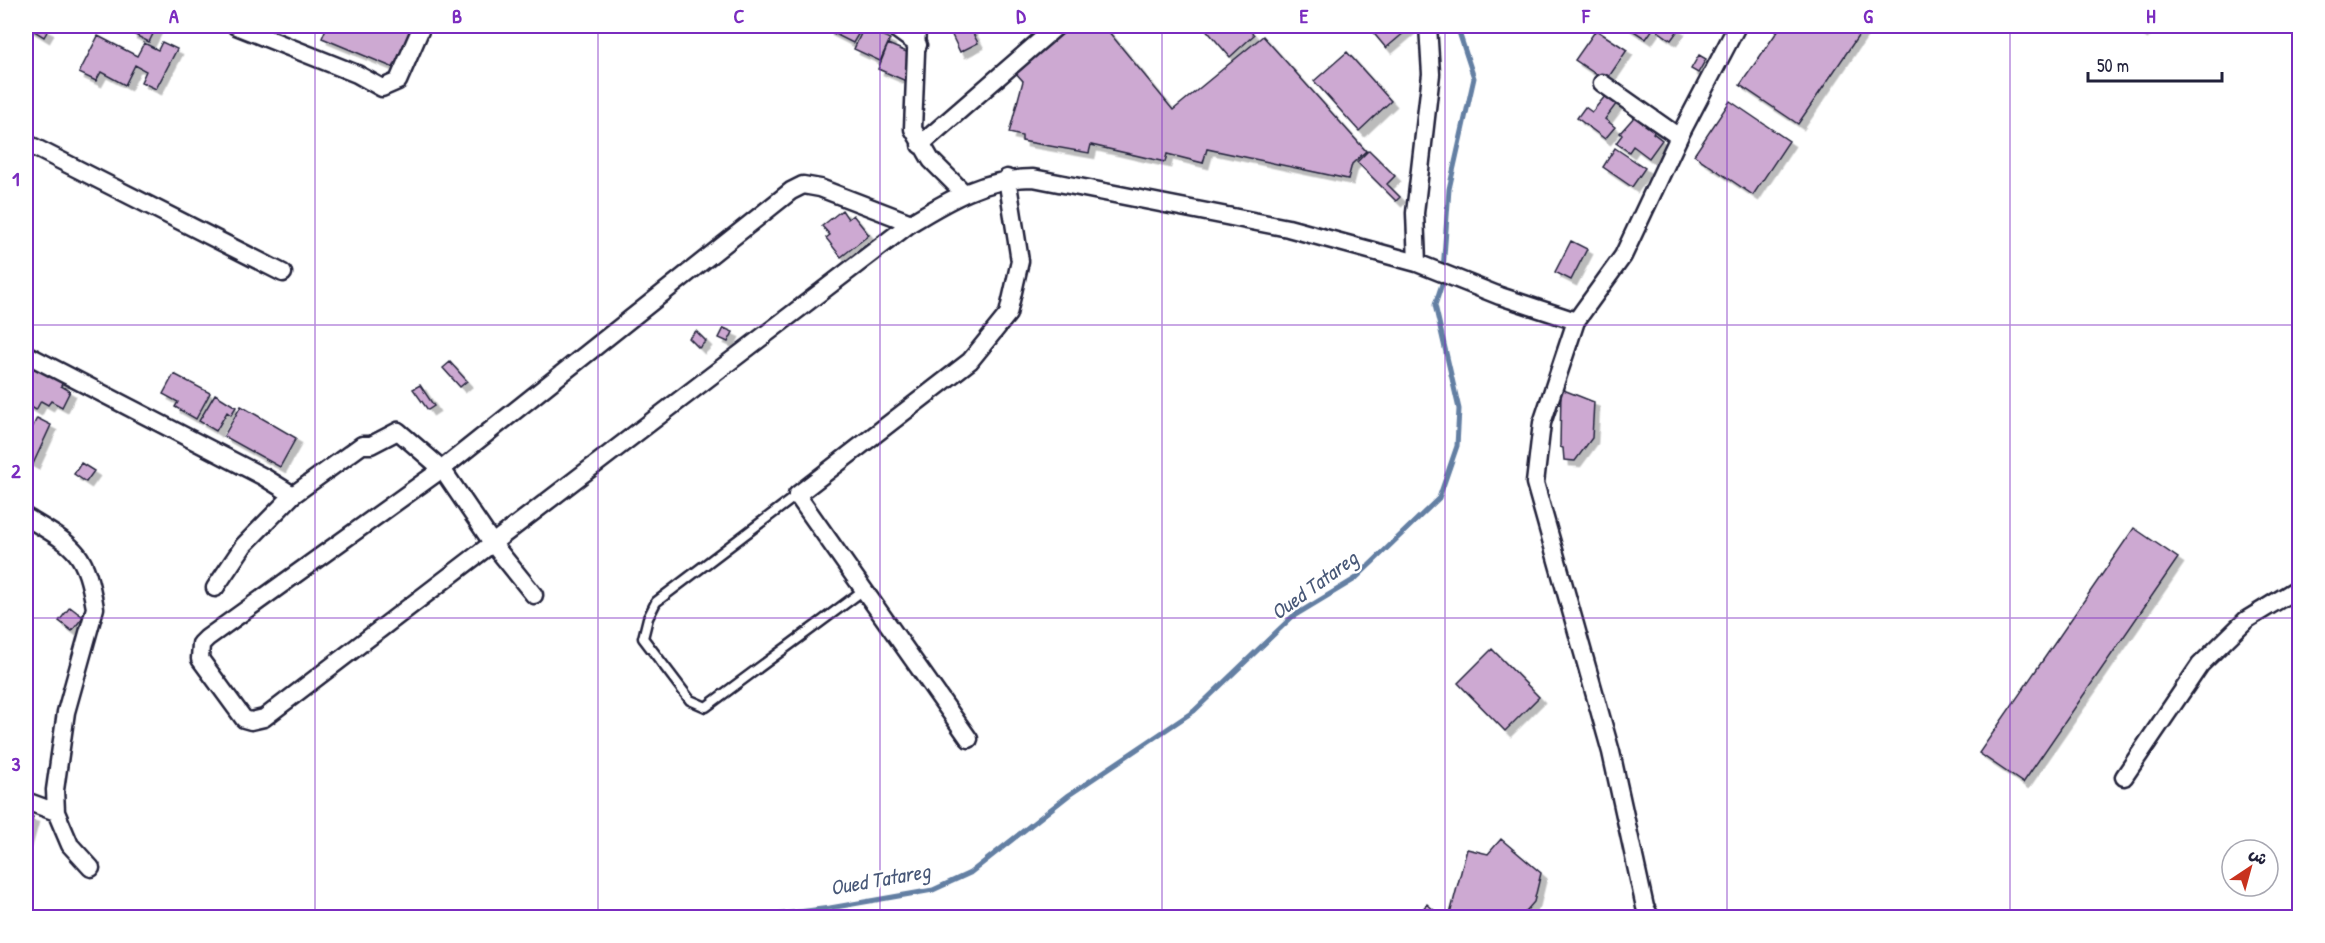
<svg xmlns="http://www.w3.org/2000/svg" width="2325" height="943" font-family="'Patrick Hand','Playpen Sans Arabic',sans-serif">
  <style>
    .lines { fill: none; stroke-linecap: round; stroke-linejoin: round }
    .stream { stroke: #637fa3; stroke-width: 5 }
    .building { fill: #cda9d2; stroke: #22223b; stroke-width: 1.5; filter: url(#shadow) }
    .lane-casing { stroke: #22223b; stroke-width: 13 }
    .street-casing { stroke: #22223b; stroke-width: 21 }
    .lane { stroke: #fff; stroke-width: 8 }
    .street { stroke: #fff; stroke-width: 16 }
    .grid { fill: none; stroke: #7b2cbf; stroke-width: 1.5; stroke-opacity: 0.55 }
    .labels { text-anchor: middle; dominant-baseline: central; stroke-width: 4.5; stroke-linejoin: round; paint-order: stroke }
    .water-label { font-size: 21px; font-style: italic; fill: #485878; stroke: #fff }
    .neatline { fill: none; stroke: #7b2cbf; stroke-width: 2 }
    .grid-label { font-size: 20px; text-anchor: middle; font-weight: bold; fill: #7b2cbf }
  </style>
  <defs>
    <filter id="shadow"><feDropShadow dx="5.5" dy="5.5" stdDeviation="0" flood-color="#0004"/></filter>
  </defs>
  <rect width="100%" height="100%" fill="#fff"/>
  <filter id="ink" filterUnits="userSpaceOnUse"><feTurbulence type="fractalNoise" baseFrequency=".0167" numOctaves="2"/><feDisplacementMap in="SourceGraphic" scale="12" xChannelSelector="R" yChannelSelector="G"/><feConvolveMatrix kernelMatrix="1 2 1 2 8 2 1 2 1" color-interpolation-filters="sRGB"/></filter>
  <g filter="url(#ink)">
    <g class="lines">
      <!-- stream -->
      <path class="stream" d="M751,918L830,908L933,890L970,873L1069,795L1194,711L1292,617L1355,579L1439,498L1457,446L1459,409L1435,305L1442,284L1449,189L1474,78L1457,26"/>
    </g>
    <!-- building -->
    <path class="building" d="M26,26H39L48,30L44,37Z
      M135,26H157L149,42L131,33Z
      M327,26H412L394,68L322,38Z
      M829,26H863L853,43L827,30Z
      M957,26H969L978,43L960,52L949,29Z
      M1068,26H1104L1173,110L1263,36L1366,151L1352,164L1348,179L1207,149L1203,163L1167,154L1165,162L1091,145L1089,153L1022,141V136L1009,133L1023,81L1014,71Z
      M1203,26H1246L1254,35L1230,57Z
      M1376,26H1412L1386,48L1371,30Z
      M1626,26H1655L1646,39Z
      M1662,26H1674L1679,29L1671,40L1658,31Z
      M1781,26H1865L1798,124L1740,85Z
      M2132,26H2148L2142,33Z
      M864,27L890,39L880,61L854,49Z
      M1596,30L1627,50L1606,81L1575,60Z
      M98,36L137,56L144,43L158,50L162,42L177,49L156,89L141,82L146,71L135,65L125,85L101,72L96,81L79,73Z
      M888,44L916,56L906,81L878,69Z
      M1347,52L1391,101L1359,131L1314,81Z
      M1699,55L1706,59L1698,73L1691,69Z
      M1606,95L1617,103L1605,119L1615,127L1605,139L1577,118L1585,107L1592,112Z
      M1730,101L1789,141L1753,195L1694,155Z
      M1636,115L1656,129L1653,133L1662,140L1649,158L1633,146L1629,152L1616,143L1622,135L1620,133Z
      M1615,148L1645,168L1632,187L1603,167Z
      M1369,150L1395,176L1387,184L1400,197L1396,201L1357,162Z
      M842,210L848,219L853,215L869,235L841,257L826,238L830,235L822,226Z
      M1571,241L1587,249L1571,280L1555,272Z
      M724,328L733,332L728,342L719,338Z
      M696,331L706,341L699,348L689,338Z
      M26,358L64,379L61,386L70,391L62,407L51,401L48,405L41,401L36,410L26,404Z
      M450,362L467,381L460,387L443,368Z
      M174,374L210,393L196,419L175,407L178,402L163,394Z
      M420,385L434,406L428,410L413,389Z
      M1561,389L1594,402L1592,438L1575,461L1564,460L1563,448L1560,447Z
      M215,394L236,407L231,415L227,412L216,431L199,421Z
      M241,406L296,438L280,467L224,436Z
      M37,418L51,425L33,464L26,460V423L33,426Z
      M81,463L94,471L86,482L74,474Z
      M2134,528L2178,558L2023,783L1979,753Z
      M70,607L83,617L72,631L59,621Z
      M1492,649L1539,697L1505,731L1458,683Z
      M26,815L33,817L26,842Z
      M1501,839L1541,873L1534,902L1520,918H1449L1467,849L1488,854Z
      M1427,904L1443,918H1415Z"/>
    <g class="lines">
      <!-- lane casing -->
      <g class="lane-casing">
        <path id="lane" d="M797,495L656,602L648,618L643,638L690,700L706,707L865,589"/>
      </g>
      <!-- street casing -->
      <g class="street-casing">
        <path id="street" d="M236,26L357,74L382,88L398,81L422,26
          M892,26L918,45
          M917,26L913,129L931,160L963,192
          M1602,83L1679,137
          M26,143L283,273
          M920,145L1057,26
          M911,223L820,188L803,185L791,191L442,469L207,638L201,644L200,659L244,719L251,721L264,718L911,223C950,199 986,178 1033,178L1288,228L1417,263L1500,296L1576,321
          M1417,263L1415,213L1431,74L1428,26
          M26,354L264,477L293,495
          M26,517C75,547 85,549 95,608L66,712L55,790L56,812L70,845L91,868
          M215,588L244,545L293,495L362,445H371L398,431L442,469L493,544L534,595
          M969,739L797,495L970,361L1008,314L1020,261L1007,178
          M2124,777L2200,665L2246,620L2300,587
          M26,801L56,812
          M1651,918L1645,907L1611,752L1535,483L1542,423L1576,321L1623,256L1679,137L1737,26"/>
      </g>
      <!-- lane -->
      <use href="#lane" class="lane"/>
      <!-- street -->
      <use href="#street" class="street"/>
    </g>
  </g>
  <!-- grid -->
  <path class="grid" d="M315,26V918M598,26V918M880,26V918M1162,26V918M1445,26V918M1727,26V918M2010,26V918M26,325H2300M26,618H2300"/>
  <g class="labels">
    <!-- water labels -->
    <g class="water-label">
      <text transform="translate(1314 585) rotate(-36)">Oued Tatareg</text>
      <text transform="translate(880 879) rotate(-10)">Oued Tatareg</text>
    </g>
  </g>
  <!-- margin -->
  <rect width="2325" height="943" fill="none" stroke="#fff" stroke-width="66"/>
  <!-- north arrow -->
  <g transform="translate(2250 868) rotate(36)"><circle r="28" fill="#ffffff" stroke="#a7a7b1" stroke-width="1.5"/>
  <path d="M0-4.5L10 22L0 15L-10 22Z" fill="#c8321e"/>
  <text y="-9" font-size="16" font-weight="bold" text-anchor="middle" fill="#22223b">ش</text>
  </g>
  <!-- scale -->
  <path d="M2088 72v9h134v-9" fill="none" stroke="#22223b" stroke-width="3"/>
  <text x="2097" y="72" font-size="18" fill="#22223b" stroke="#ffffff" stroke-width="4.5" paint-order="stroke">50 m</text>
  <rect x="33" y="33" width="2259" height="877" class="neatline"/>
  <g class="grid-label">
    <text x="174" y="23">A</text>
    <text x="457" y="23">B</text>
    <text x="739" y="23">C</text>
    <text x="1021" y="23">D</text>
    <text x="1304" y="23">E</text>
    <text x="1586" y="23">F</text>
    <text x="1868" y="23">G</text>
    <text x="2151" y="23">H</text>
    <text x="16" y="186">1</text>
    <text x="16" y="478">2</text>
    <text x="16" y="771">3</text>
  </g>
</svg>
